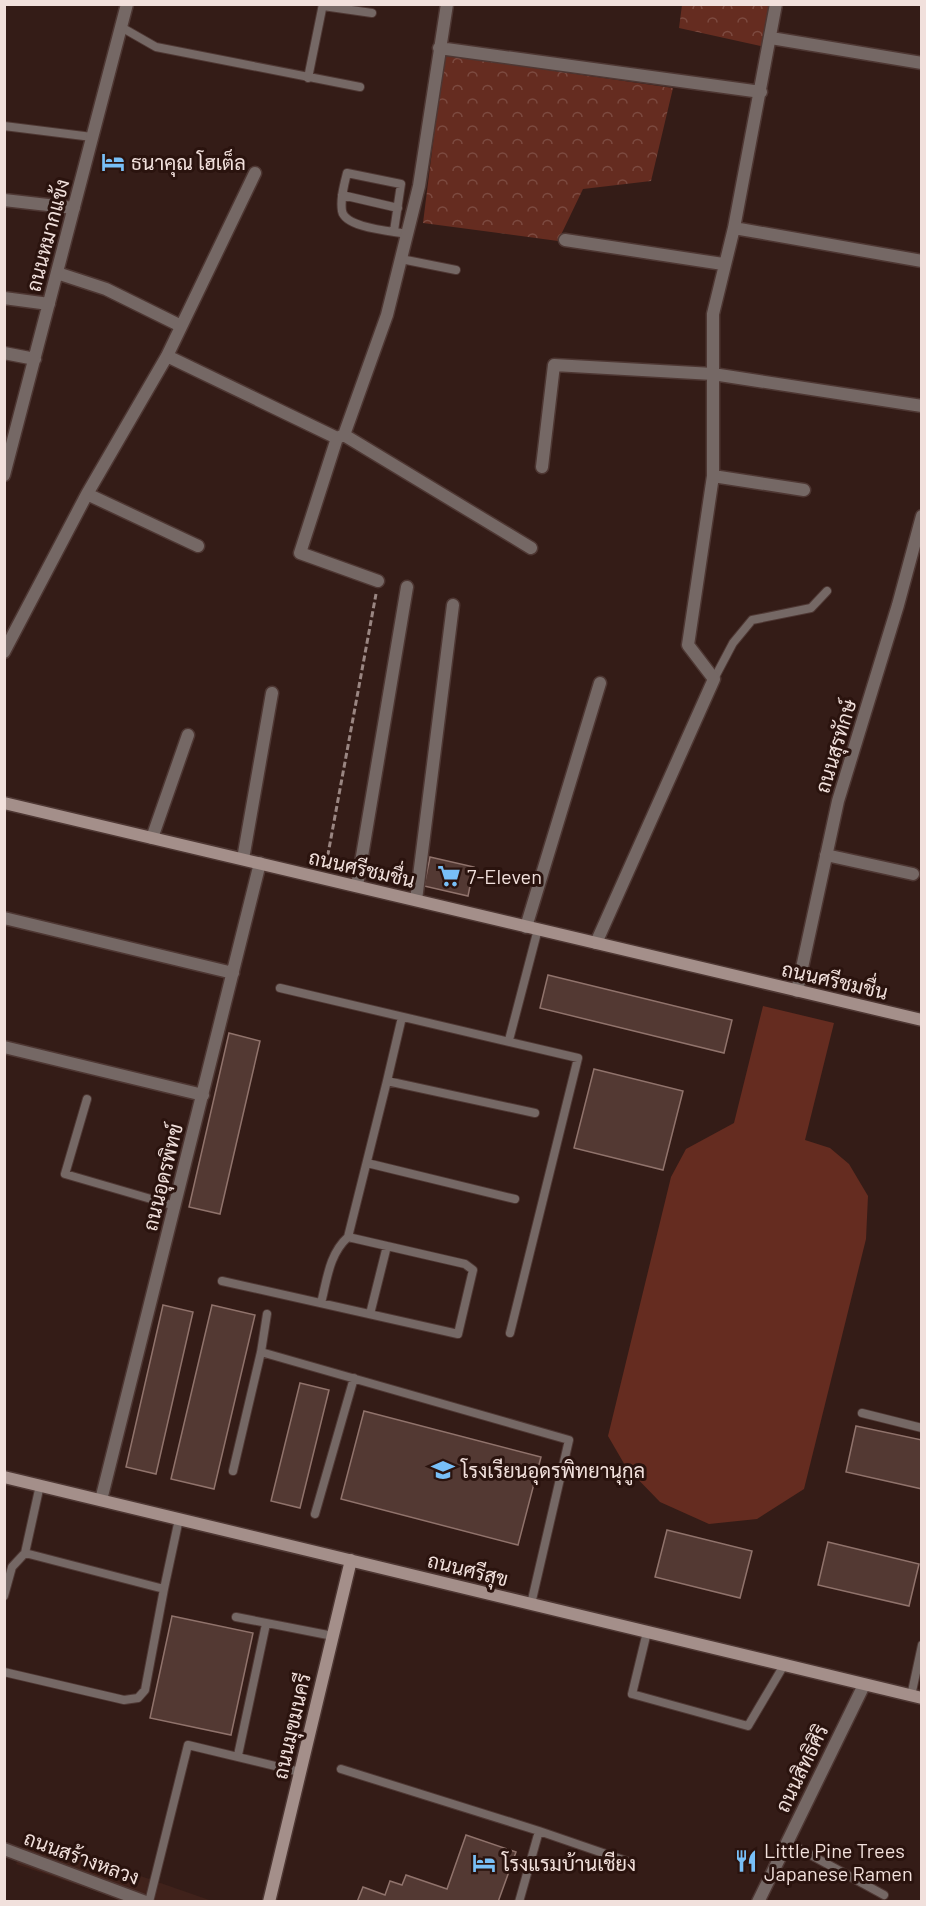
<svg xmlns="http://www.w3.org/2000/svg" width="926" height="1906" font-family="Barlow,Sarabun,sans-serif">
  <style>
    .built { fill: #40221b }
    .forest { fill: url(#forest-crowns) }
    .pitch { fill: #652c20 }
    .building { fill: #533933; stroke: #90736c; stroke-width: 1.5 }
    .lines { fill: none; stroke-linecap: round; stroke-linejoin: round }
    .lane-casing { stroke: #4e3733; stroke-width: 10 }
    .street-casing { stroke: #4e3733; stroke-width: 15 }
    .secondary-casing { stroke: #4e3733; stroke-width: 15 }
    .path { stroke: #9a8682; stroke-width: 3; stroke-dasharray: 6 3; stroke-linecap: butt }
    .lane { stroke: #756865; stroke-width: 8 }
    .street { stroke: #756865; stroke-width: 12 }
    .secondary { stroke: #a48f8a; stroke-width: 12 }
    .labels { text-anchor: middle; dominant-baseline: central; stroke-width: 6; stroke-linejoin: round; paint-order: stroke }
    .poi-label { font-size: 20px; fill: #f1e0dc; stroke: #2a130e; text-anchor: start }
    .street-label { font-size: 20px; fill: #f1e0dc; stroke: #2a130e }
  </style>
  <defs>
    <pattern id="forest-crowns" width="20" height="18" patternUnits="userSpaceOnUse" patternTransform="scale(1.5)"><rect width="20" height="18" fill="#652c20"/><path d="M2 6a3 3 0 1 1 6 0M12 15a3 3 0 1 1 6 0" fill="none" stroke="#7c4a40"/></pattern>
  </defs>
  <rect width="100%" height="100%" fill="#341c17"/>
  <!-- built -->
  <path class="built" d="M29,1837L212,1901H125L16,1864Z"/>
  <!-- forest -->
  <path class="forest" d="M682,5H772L765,47L679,28Z
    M444,55L673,88L651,181L583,189L558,241L423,223Z"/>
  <!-- pitch -->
  <path class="pitch" d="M763,1006L834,1023L805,1140L830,1148L849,1164L868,1196L866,1239L804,1489L757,1519L709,1524L660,1502L626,1467L608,1436L671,1177L686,1149L734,1123Z"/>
  <!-- building -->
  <path class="building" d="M430,857L474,867L468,896L424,886Z
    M548,975L732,1020L724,1053L540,1008Z
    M229,1033L260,1041L220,1214L189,1207Z
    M594,1069L683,1091L663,1170L574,1148Z
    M163,1305L193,1312L156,1474L126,1467Z
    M212,1305L255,1315L214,1489L171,1479Z
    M300,1383L329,1390L300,1508L271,1501Z
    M364,1411L541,1457L518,1545L341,1499Z
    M856,1426L922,1440V1489L846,1472Z
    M667,1530L752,1551L740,1598L655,1577Z
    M828,1542L919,1564L909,1606L818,1585Z
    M172,1616L253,1633L231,1735L150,1718Z
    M466,1835L516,1852L498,1902H357L363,1887L385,1895L390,1881L402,1885L406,1875L447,1889Z"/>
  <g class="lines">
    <!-- lane casing -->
    <g class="lane-casing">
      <path id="lane" d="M323,6L372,13
        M121,27L156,47L360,87
        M308,78L323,4
        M4,126L92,137
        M342,195L398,208
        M394,231L401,184L347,173C344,185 340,199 342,211C345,228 392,231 407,234
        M401,259L456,270
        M714,679L733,643L752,620L811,608L827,591
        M280,988L578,1058L510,1333
        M402,1017L387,1081L535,1113
        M509,1040L538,929
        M87,1099L65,1174L175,1206
        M367,1163L515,1199
        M222,1281L458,1334L473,1270L465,1264L348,1237
        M321,1303C327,1280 329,1254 348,1237L387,1081
        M370,1314L387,1246
        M261,1352L267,1314
        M862,1413L922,1428
        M233,1471L261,1352L569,1440L531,1604
        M315,1514L354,1378
        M164,1589L179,1519
        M4,1596L12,1567L25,1553
        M236,1617L333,1636
        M647,1632L632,1694L748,1726L784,1665
        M4,1672L124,1700L138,1698L145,1690L164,1589L25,1553L40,1485
        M911,1696L922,1645
        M238,1755L266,1624
        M341,1769L539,1831L632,1863
        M787,1842L884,1895
        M149,1902L188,1745L300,1772
        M519,1902L539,1831"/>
    </g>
    <!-- street casing -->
    <g class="street-casing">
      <path id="street" d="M771,38L922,63
        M439,48L761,92
        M4,200L74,208
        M734,228L922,261
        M565,240L723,264
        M57,273L106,289L181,326
        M4,298L49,304
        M4,353L35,359
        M167,356L337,438L344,435L387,315L419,186L447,4
        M344,435L531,548
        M337,438L300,553L378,581
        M542,467L554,365L713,374L922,406
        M4,475L127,4
        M713,476L804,490
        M87,494L198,546
        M4,652L87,494L167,356L255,173
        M152,838L188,735
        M826,855L913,874
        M243,859L272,693
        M357,886L407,587
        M416,900L453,605
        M4,918L233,973
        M526,927L600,683
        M596,943L714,679L688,645L713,476V314L734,228L776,4
        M797,991L838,801L898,605L922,516
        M4,1047L203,1095
        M101,1500L260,863
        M4,1849L146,1902
        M758,1902L864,1685"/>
    </g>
    <!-- secondary casing -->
    <g class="secondary-casing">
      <path id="secondary" d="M4,803L922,1020
        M4,1477L922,1698
        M269,1902L351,1560"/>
    </g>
    <!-- path -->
    <path class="path" d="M326,865L376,594"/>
    <!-- lane -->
    <use href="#lane" class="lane"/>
    <!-- street -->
    <use href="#street" class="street"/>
    <!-- secondary -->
    <use href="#secondary" class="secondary"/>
  </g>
  <!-- icons -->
  <defs>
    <g id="hotel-bare" transform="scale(1.8)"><path d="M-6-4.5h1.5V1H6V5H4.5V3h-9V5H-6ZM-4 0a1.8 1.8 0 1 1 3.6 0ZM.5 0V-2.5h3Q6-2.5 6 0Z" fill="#78bff7" stroke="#2a130e" stroke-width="2.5" paint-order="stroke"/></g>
    <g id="supermarket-bare" transform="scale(1.8)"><path d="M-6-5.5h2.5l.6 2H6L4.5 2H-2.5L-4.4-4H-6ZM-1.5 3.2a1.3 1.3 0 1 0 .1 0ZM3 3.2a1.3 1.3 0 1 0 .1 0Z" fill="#78bff7" stroke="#2a130e" stroke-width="2.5" paint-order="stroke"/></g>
    <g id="school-bare" transform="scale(1.8)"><path d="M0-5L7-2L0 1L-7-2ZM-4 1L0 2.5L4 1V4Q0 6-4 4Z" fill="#78bff7" stroke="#2a130e" stroke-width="2.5" paint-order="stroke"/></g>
    <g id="restaurant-bare" transform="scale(1.8)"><path d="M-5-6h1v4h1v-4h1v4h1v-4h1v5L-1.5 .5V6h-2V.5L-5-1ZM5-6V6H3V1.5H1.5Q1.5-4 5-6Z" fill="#78bff7" stroke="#2a130e" stroke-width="2.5" paint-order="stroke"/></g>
  </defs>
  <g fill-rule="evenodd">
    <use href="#hotel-bare" x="113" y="162"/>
    <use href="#supermarket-bare" x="449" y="876"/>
    <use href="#school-bare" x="443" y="1470"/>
    <use href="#restaurant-bare" x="746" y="1861"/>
    <use href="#hotel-bare" x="484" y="1863"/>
  </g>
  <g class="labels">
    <!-- poi labels -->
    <g class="poi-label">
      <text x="131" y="162">ธนาคุณ โฮเต็ล</text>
      <text x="467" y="876">7-Eleven</text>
      <text x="461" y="1470">โรงเรียนอุดรพิทยานุกูล</text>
      <text x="764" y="1850">Little Pine Trees<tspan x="764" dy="23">Japanese Ramen</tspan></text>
      <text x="502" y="1863">โรงแรมบ้านเชียง</text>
    </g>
    <!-- street labels -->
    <g class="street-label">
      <text transform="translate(47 235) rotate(-75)">ถนนหมากแข้ง</text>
      <text transform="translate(835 746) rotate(-73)">ถนนสุรทักษ์</text>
      <text transform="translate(362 868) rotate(13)">ถนนศรีชมชื่น</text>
      <text transform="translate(835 980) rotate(13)">ถนนศรีชมชื่น</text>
      <text transform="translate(162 1177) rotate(-76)">ถนนอุดรพิทข์</text>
      <text transform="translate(468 1569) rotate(14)">ถนนศรีสุข</text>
      <text transform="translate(291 1726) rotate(-77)">ถนนมุขมนครี</text>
      <text transform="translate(801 1768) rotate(-64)">ถนนสิทธิศิริ</text>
      <text transform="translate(82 1857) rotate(20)">ถนนสร้างหลวง</text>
    </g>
  </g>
  <!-- border -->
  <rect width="926" height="1906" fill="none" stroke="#f1e0dc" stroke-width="12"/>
</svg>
